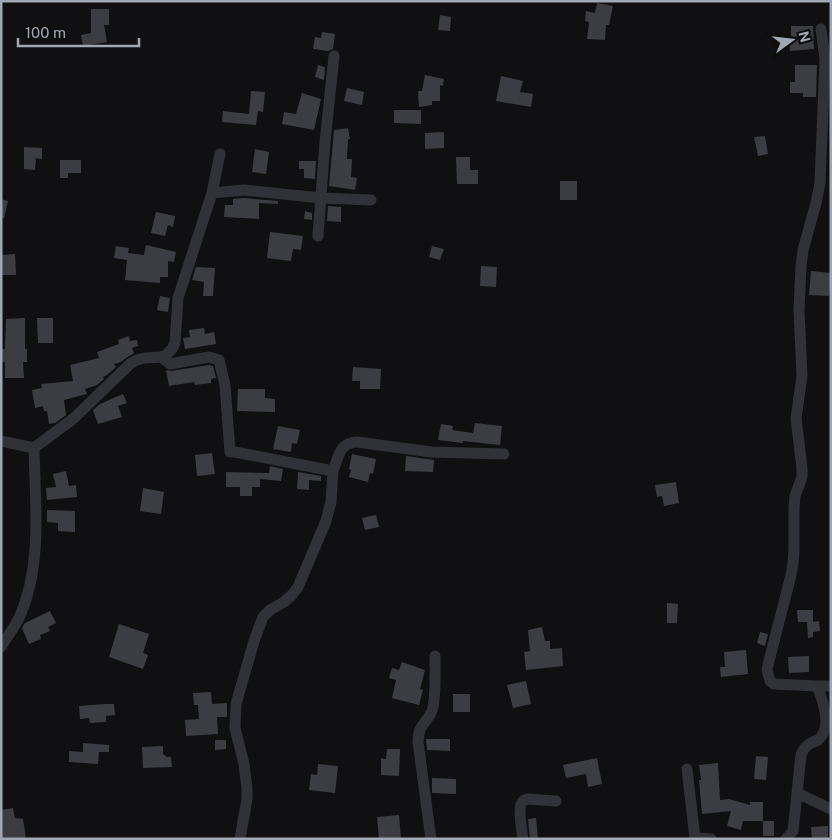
<svg xmlns="http://www.w3.org/2000/svg" width="832" height="840" font-family="'Public Sans',sans-serif">
  <style>
    .building { fill: #3c3d42 }
    .lines { fill: none; stroke-linecap: round; stroke-linejoin: round }
    .minor { stroke: #313237; stroke-width: 11 }
  </style>
  <rect width="100%" height="100%" fill="#101012"/>
  <!-- building -->
  <path class="building" d="M597,3L613,6L609,25H606L605,40L587,39L589,22L585,21L586,11L595,13Z
    M91,9H109V25H104L107,42L83,46L81,35L91,33Z
    M440,15L451,17L450,31L438,30Z
    M791,26H813L814,49L790,51L789,38H791Z
    M322,32L335,34L333,49L328,51L313,49L315,37L321,38Z
    M318,65L325,67L324,80L315,77Z
    M795,65H817L816,97H803V93H790V82H795Z
    M425,75L444,79L443,86L440,85V101H432V105L419,107L418,91H422Z
    M501,76L523,81L520,92L533,94L531,107L496,101Z
    M347,88L364,92L362,105L344,101Z
    M251,91L265,92L263,112L258,111L256,125L222,122L223,111L249,114Z
    M302,93L321,99L314,130L282,124L284,112L296,114Z
    M394,110H421V124L394,123Z
    M348,128L350,139H348L347,159H352L351,177L357,178L355,190L329,186L334,130Z
    M444,132V148L425,149V133Z
    M765,136L768,154L758,156L754,137Z
    M24,147L42,148V159L36,158L35,170L24,169Z
    M255,149L269,152L266,174L252,172Z
    M456,157H470V170H478V184H457Z
    M60,160H81V173H68V178H60Z
    M299,161H316L315,179L304,178V169H299Z
    M560,181H577V200H560Z
    M244,198L278,201V204L259,203V219L224,217L225,205H233V199Z
    M1,199L8,201L4,218H1Z
    M328,206L341,207V222L327,221Z
    M305,211L312,213V220L304,219Z
    M156,212L175,216L173,227L168,225L165,236L151,233Z
    M270,232L303,236L301,250L293,249L291,261L267,258Z
    M146,245L176,252L174,262L168,261V277H160V283L125,280L127,260L114,258L116,246L129,248L128,253L144,255Z
    M432,246L444,249L440,260L429,257Z
    M15,254L16,275H1V255Z
    M481,266L497,267L496,287L480,286Z
    M196,267L215,268L213,296H203L204,282L192,280Z
    M811,271L831,273L829,296L809,295Z
    M160,296L170,298L168,312L157,310Z
    M25,318V349H27V362H23L24,378H5V362H1V349H5L6,319Z
    M37,318H53V343H38Z
    M204,328L205,334L214,332L216,344L185,349L183,338L190,337L189,330Z
    M129,336L130,341L137,340L138,346L132,348L134,353L126,358L121,362L114,364L116,367L107,375L103,377L104,379L97,385L85,389L87,394L64,400L66,415L55,423L49,424L47,411H44L43,406L35,408L32,390L42,388L41,384L73,381L70,365L99,358L97,352L119,344L118,340Z
    M209,365L213,366L216,378L211,379V383L195,385L194,382L169,386L166,370L171,371Z
    M353,367L381,369L380,389H360V381H352Z
    M238,389H265V398L275,399V412L237,411Z
    M123,394L127,403L118,406L122,417L98,424L93,410L100,404Z
    M475,423L502,426L500,445L463,441V443L438,440L441,424L453,426L452,430L473,433Z
    M278,426L300,430L297,444L292,443L291,452L273,449Z
    M212,453L215,474L197,476L195,455Z
    M352,454L376,459L373,474L370,473L368,482L349,477L351,470L349,469Z
    M406,456L434,460L433,472L405,471Z
    M270,466L283,469L281,481L260,479V487H252V496H240V487H226V472L269,473Z
    M66,471L69,486L76,485L77,497L47,500L46,488L56,487L53,474Z
    M298,472L321,476V481L309,480V490L297,489Z
    M676,482L679,503L664,506L662,496L657,497L655,485Z
    M143,488L164,492L161,514L140,511Z
    M47,510L75,511V532L58,531V523L47,522Z
    M376,515L379,527L365,530L362,518Z
    M667,603L678,604L677,623H667Z
    M797,610H813V622L819,621L820,631L813,632V637L808,638L807,622H798Z
    M50,611L56,623L48,627L50,631L40,635L41,639L29,644L22,628L25,623Z
    M119,624L149,634L143,653L148,655L143,669L109,657Z
    M542,627L545,641H550V649L562,648L563,666L526,670L524,652L530,651L528,630Z
    M760,632L768,634L765,646L757,643Z
    M746,650L748,674L721,677L720,667H725L724,652Z
    M809,656V672L789,673L788,657Z
    M402,662L425,670L420,689L423,690L419,705L392,698L396,680L389,678L392,668L399,670Z
    M526,681L531,704L513,708L507,685Z
    M211,692L212,704L227,703V717H217L218,734L186,736L185,720L199,719L198,705H194L193,693Z
    M453,694H470V712H453Z
    M105,704H114L115,715L106,716V722L90,723L89,718L80,719L79,706Z
    M426,739H450V751L427,750Z
    M215,740H226V749L215,750Z
    M83,743L109,745V752H99L98,764L69,762V751L83,752Z
    M163,746V754L167,757H171L172,767L143,768L142,747Z
    M387,749H400L399,776L381,775V758L386,759Z
    M756,756L768,757L766,780L754,779Z
    M597,758L602,784L588,787L586,774L566,778L563,765Z
    M718,763L720,800L729,799L750,805V802H763V821H743L741,830L727,826L731,811L702,814L699,780H701L699,765Z
    M318,764L338,766L335,793L309,790L311,774L317,775Z
    M432,778L456,779V794L432,793Z
    M13,808L15,818L23,819L26,839H1V810Z
    M399,815L401,839H379L377,817Z
    M536,818L538,839H530L528,819Z
    M763,821H774V836H763Z
    M828,826V839H812L811,827Z"/>
  <g class="lines">
    <!-- minor -->
    <path class="minor" d="M821,29L825,59L820,183L816,203L803,250L801,266L799,310L802,376L796,418L802,468V477L795,496L794,507V550L793,563L791,575L767,669L770,681L774,684L817,686H831
      M212,193L220,154
      M318,236L325,142L334,56
      M161,357L170,364L209,357L219,360L225,385L230,452H235L333,471L331,502L326,521L298,587L292,595L284,602L270,610L263,617L254,641L236,704L235,728L244,764L247,788V799L240,839
      M1,441L34,448L73,419L130,364L137,360L145,358L161,357L166,355L172,349L175,343L178,298L212,193L244,190L321,198L371,200
      M333,471C339,456 339,443 357,442L431,452L504,454
      M1,647C7,637 14,628 19,618C43,565 35,504 34,448
      M817,686C824,703 832,729 818,740C810,743 804,746 801,755L797,793L831,809
      M687,769L695,839
      M696,838L711,839
      M431,839L418,742C418,722 430,722 433,707C436,693 435,670 435,656
      M523,839C522,831 517,806 523,801C524,800 526,800 527,799L556,801
      M786,839L793,831L797,793"/>
  </g>
  <!-- border -->
  <rect width="832" height="840" fill="none" stroke="#a1a7b3" stroke-width="5"/>
  <!-- north arrow -->
  <g transform="translate(792 40) rotate(75)" stroke="#0c0c0d" stroke-width="4" paint-order="stroke">
  <path d="M0-4L9 19L0 12L-9 19Z" fill="#a1a7b3"/>
  <text y="-8" font-size="14" font-weight="bold" text-anchor="middle" fill="#a1a7b3">N</text>
  </g>
  <!-- scale -->
  <path d="M18 38v8h121v-8" fill="none" stroke="#a1a7b3" stroke-width="2.5"/>
  <text x="25" y="38" font-size="15" fill="#a1a7b3" stroke="#0c0c0d" stroke-width="4" paint-order="stroke">100 m</text>
</svg>
